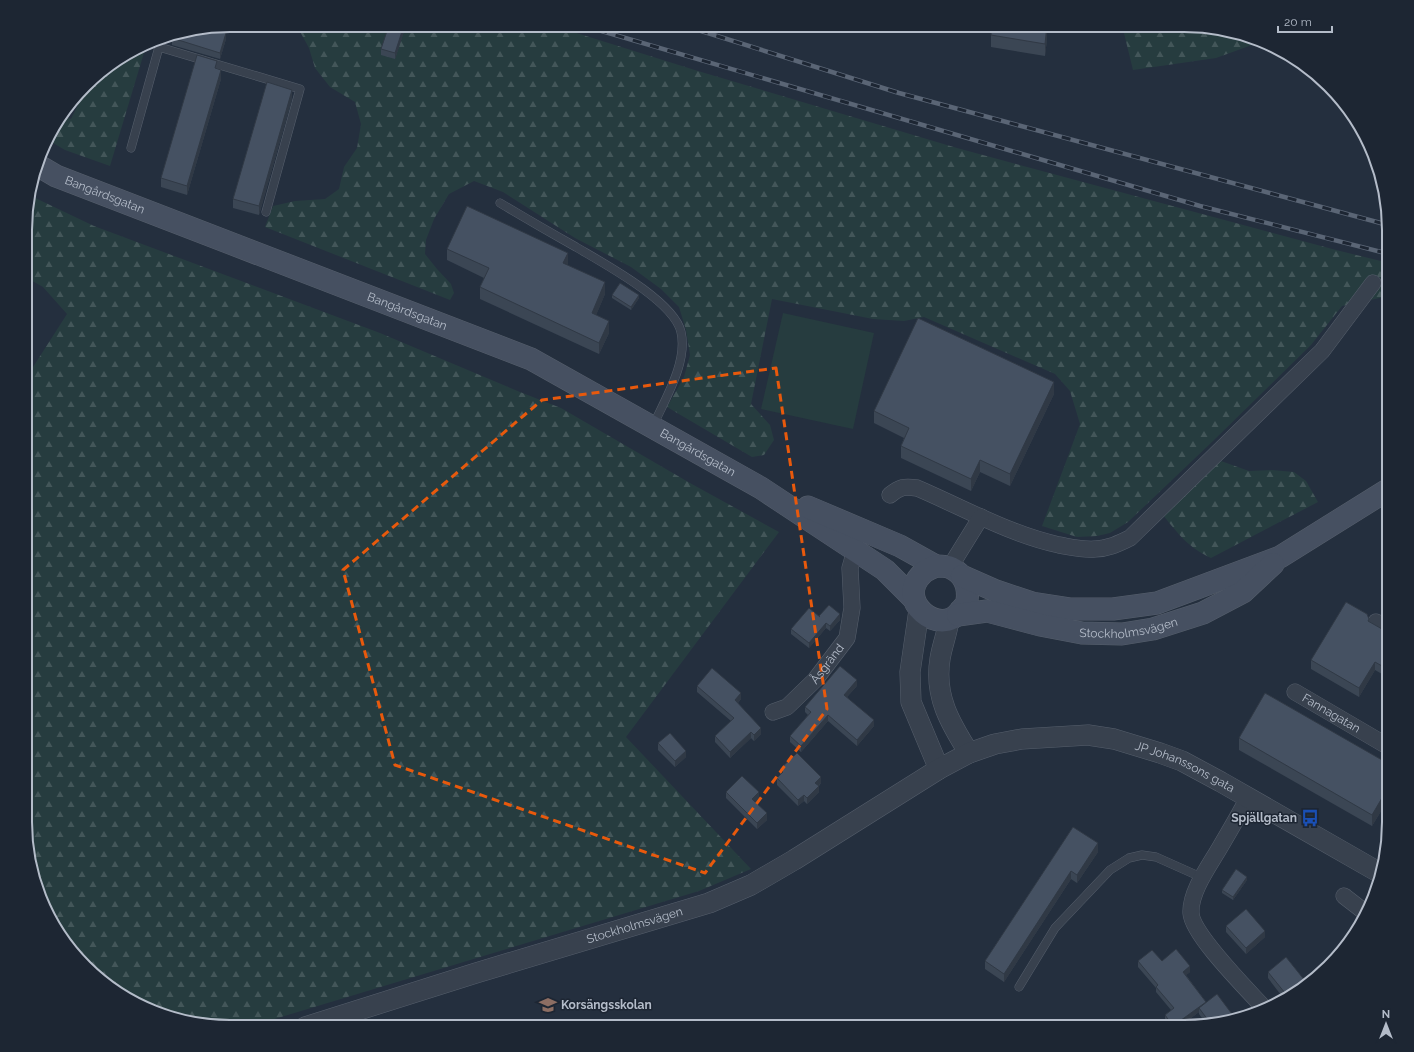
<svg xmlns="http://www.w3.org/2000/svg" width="1414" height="1052" font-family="Raleway,sans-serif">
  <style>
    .green { fill: #263c3f }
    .forest { fill: url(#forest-firs) }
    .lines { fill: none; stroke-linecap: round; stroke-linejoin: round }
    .service-casing { stroke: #565f6c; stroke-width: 9 }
    .minor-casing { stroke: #565f6c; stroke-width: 17 }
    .tertiary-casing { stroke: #565f6c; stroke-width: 21 }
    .secondary-casing { stroke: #565f6c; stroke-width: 23 }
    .service { stroke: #38414e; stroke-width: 8 }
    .minor { stroke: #38414e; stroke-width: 16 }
    .tertiary { stroke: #38414e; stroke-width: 20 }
    .secondary { stroke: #465061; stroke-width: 22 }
    .rail-casing { stroke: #5a6575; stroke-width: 4.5 }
    .rail { stroke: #1d2633; stroke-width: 3; stroke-dasharray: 9; stroke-linecap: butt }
    .wall { fill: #3b4654 }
    .shaded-wall { fill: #303945 }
    .building { fill: #455162; stroke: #303945 }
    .marked { fill: none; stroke: #e8590c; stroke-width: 3; stroke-dasharray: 8 5; stroke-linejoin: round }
    .labels { text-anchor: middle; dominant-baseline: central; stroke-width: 3; stroke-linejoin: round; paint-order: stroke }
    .street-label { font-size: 12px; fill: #b4bcc9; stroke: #1d2633 }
    .poi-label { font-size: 12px; font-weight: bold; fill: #b4bcc9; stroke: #1d2633; text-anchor: end }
    .rim { fill: none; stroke: #b4bcc9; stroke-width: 2 }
  </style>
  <defs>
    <pattern id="forest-firs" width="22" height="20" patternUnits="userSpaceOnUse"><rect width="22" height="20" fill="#263c3f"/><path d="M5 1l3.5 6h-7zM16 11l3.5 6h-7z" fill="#435659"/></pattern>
  </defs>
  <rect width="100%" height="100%" fill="#242f3e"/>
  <!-- green -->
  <path class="green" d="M783,313L874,333L853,429L761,409Z"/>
  <!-- forest -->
  <path class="forest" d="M288,25H551L698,71L957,148L1336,250L1389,263V296L1342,306L1311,345L1213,441L1128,522L1110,533L1097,536L1077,537L1042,526L1080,424L1070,391L1055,374L924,317L904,321L873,319L772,299L751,404L770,425L774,440L764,455L752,457L667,407L684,377L690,355L686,330L679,307L661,289L631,267L575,238L503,192L474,181L449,194L434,219L426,240L425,254L437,269L451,284L454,293L450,300L265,227L273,206L295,201L325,199L339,189L344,167L357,148L361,124L355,102L330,87L315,68L309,48L298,28Z
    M1122,25H1198L1263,41L1216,58L1133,70Z
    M146,46L110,166L65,150L48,140L52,128L63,115L71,119L90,81L95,76Z
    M29,195L94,226L380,333L520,392L561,408L690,483L779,532L626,737L751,869L699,891L248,1027H216L152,1012L95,976L46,913L25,836L26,378L67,314L43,287L27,278V203Z
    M1221,461L1249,471L1272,470L1294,472L1306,481L1318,502L1211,558C1188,547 1179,535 1163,515L1204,474Z"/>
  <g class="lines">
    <!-- service casing -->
    <g class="service-casing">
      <path id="service" d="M162,37L159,47L300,89L266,212
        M131,148L159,47
        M500,203C525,218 551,233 576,247C603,263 674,301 681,332C688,362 665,399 653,426
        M1019,987L1055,928L1110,870L1129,858L1142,855L1156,857L1203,878"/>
    </g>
    <!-- minor casing -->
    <g class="minor-casing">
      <g id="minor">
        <path d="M890,495C900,487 904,486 917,488C964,508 1009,534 1059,545C1071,547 1083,550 1095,549C1108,549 1119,543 1130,538L1322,351L1373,283"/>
        <path d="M950,567L981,517"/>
        <path d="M1376,622L1389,629"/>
        <path id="s1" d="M1295,692L1389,747"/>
        <path id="s2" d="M773,712L787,707L815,680L847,638L852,608L850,568L852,561L856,551"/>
        <path d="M1248,798C1239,815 1229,832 1219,849C1209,866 1190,892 1191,913C1192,935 1249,991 1265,1009"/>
        <path d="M1344,896L1366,913"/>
      </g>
    </g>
    <!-- tertiary casing -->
    <g class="tertiary-casing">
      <g id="tertiary">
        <path d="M919,610L910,672L911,702L939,769"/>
        <path d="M949,620C947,634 942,646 940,659C934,696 950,723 969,753"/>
        <path id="s3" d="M305,1027L476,973L709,903L751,885L794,860L939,769L969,753L995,744L1022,739L1088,735L1114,739L1160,753L1182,761L1221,782L1380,873"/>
      </g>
    </g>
    <!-- secondary casing -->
    <g class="secondary-casing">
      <g id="secondary">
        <path id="s4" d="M39,166L56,176L531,359L761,488L885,570L913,598"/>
        <path d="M808,507L900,546L936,566"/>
        <path d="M936,566C941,566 947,566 951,568C964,574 969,587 967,601C966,605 963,608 960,611C941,638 893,601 923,573C926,570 932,568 936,566Z"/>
        <path d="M962,576L996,591L1032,603L1071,609H1113L1157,603L1280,557L1389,489"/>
        <path id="s5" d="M958,615L987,611L1040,625L1082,633L1122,634L1153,629L1203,613L1243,592L1273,564"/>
      </g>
    </g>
    <!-- service -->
    <use href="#service" class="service"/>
    <!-- minor -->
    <use href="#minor" class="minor"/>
    <!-- tertiary -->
    <use href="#tertiary" class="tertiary"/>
    <!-- secondary -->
    <use href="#secondary" class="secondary"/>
    <!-- rail casing -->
    <g class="rail-casing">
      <path id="rail" d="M581,25L1200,206L1389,254
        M682,25L899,93L1388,225"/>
    </g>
    <!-- rail -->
    <use href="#rail" class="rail"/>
  </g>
  <!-- wall -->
  <path class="wall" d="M406,25L395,59L381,55V49Z
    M990,25H1047V39L1045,56L991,47V33Z
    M172,38L226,39L220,59L172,45Z
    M217,68L221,79L187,195L161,187V178Z
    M292,99L259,215L233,208V199Z
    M447,249L568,265L605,294L596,315L609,333L599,354L480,299V287L484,278L447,260Z
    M612,295L639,298L631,310L612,298Z
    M1054,394L1010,486L980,472L971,491L901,458V446L904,438L874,423V411Z
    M819,616L840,620L830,631L826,628L809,648L791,634V629Z
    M1369,621L1389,633V678L1375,670L1359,697L1311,669V660Z
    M697,686L741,699L738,703L761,734L754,741L751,738L730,758L715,742V736L731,721L697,692Z
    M857,686L847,697L874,726L857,746L828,721L801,752L790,742V736L808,715L805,712V707Z
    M1239,738L1389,764V798L1372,826L1239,750Z
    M658,743L686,757L675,767L658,750Z
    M780,769L821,783L819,786V792L807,804L804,801L798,806L777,785V778L780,775Z
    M726,792L759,798L755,802L767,820L757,829L726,798Z
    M1073,827L1098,852L1077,883L1071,879L1004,982L985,969V961Z
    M1247,880L1233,900L1222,893V890Z
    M1226,926L1265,937L1246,954L1226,932Z
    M1138,961H1162L1190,972L1186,975L1206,1002L1235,1020L1225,1023L1207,1025L1199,1014V1012L1179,1027H1169L1165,1020V1015L1171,1010L1156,992V988L1138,967Z
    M1268,972L1306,982L1284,999L1268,978Z"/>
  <!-- shaded-wall -->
  <path class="shaded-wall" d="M404,25H406V26L395,59V53Z
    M1047,27V39L1045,56V44Z
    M226,33V39L220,59V53Z
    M221,70V79L187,195V186Z
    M292,90V99L259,215V206Z
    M568,253V265L563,263Z
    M605,282V294L592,325V313Z
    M639,295V298L631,310V307Z
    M609,321V333L599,354V343Z
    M1054,382V394L1010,486V474Z
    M980,460V472L971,491V479Z
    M840,614V620L830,631V626Z
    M826,623V628L809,648V643Z
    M1375,662V670L1359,697V688Z
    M857,680V686L844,700V695Z
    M741,693V699L735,706V700Z
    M828,715V721L801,752V746Z
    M874,720V726L857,746V740Z
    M761,728V734L754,741V735Z
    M751,732V738L730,758V752Z
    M686,751V757L675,767V761Z
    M821,777V783L815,789V783Z
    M819,786V792L807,804V798Z
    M1389,786V798L1372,826V815Z
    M759,792V798L752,805V799Z
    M804,795V801L798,806V800Z
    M767,813V820L757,829V823Z
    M1098,843V852L1077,883V875Z
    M1071,871V879L1004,982V974Z
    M1247,877V880L1233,900V897Z
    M1265,931V937L1246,954V948Z
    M1190,966V972L1183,978V972Z
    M1288,990V996L1285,998V993Z
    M1206,1002L1201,1011L1199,1008V1012L1179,1027H1173V1026Z"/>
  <!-- building -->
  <path class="building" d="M389,25H404L395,53L381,49Z
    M992,25H1047L1045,44L991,35Z
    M210,28L226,33L220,53L172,38L173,34Z
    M197,55L217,61L215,68L221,70L187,186L161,178Z
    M267,82L292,90L259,206L233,199Z
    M467,206L568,253L563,263L605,282L592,313L609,321L599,343L480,287L489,268L447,249Z
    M620,283L639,295L631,307L612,295Z
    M918,318L1054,382L1010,474L980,460L971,479L901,446L909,428L874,411Z
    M1346,602L1367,614L1369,619L1368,621L1389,633V670L1375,662L1359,688L1311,660Z
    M829,605L840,614L830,626L826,623L809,643L791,629L809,608L820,617L819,616Z
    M840,666L857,680L844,695L874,720L857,740L828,715L801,746L790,736L811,712L805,707Z
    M712,668L741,693L735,700L761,728L754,735L751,732L730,752L715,736L734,718L697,686Z
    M1265,693L1389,764V786L1372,815L1239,738Z
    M670,733L686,751L675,761L658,743Z
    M797,753L821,777L815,783L819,786L807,798L804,795L798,800L777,778L783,772L780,769Z
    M742,776L759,792L752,799L767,813L757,823L726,792Z
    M1073,827L1098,843L1077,875L1071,871L1004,974L985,961Z
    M1236,869L1247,877L1233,897L1222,890Z
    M1246,909L1265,931L1246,948L1226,926Z
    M1176,949L1190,966L1183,972L1206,1002L1173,1026L1165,1015L1174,1008L1156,987L1158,985L1138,961L1152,950L1162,961Z
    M1286,957L1306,982L1291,994L1288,990L1285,993L1268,972Z
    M1217,994L1235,1018L1232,1021L1225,1023L1211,1024L1199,1008Z
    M905,1023L906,1027H886Z"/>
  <!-- marked area -->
  <path class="marked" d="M776,368L827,709L705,873L395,765L343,570L542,400Z"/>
  <!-- icons -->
  <defs>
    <g id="bus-bare" transform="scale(1.38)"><path d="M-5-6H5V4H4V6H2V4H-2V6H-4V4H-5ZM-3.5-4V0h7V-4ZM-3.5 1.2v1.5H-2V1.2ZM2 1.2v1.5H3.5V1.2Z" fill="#1a4fb4" stroke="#1d2633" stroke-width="2.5" paint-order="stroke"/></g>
    <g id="school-bare" transform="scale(1.38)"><path d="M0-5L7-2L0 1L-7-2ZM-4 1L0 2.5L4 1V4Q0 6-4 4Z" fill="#8d6e63" stroke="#1d2633" stroke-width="2.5" paint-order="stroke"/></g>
  </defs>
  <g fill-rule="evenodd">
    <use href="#bus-bare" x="1310" y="818"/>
    <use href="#school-bare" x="548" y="1005"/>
  </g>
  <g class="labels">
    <!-- street labels -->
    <g class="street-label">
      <text stroke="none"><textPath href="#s4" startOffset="72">Bangårdsgatan</textPath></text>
      <text stroke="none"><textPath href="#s4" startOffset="396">Bangårdsgatan</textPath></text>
      <text stroke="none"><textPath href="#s4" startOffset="720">Bangårdsgatan</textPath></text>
      <text stroke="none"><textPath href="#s5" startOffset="174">Stockholmsvägen</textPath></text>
      <text stroke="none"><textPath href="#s2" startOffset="74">Åsgränd</textPath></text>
      <text stroke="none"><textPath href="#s1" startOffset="42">Fannagatan</textPath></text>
      <text stroke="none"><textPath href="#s3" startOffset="947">JP Johanssons gata</textPath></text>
      <text stroke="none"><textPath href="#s3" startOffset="345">Stockholmsvägen</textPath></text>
    </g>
    <!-- poi labels -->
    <g class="poi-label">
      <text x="1297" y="818">Spjällgatan</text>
      <text x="561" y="1005" text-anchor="start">Korsängsskolan</text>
    </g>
  </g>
  <!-- crop -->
  <path d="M0 0H1414V1052H0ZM230 32H1184A198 198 0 0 1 1382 230V822A198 198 0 0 1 1184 1020H230A198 198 0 0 1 32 822V230A198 198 0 0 1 230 32Z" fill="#1d2633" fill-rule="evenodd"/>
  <path class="rim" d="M230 32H1184A198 198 0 0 1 1382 230V822A198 198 0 0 1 1184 1020H230A198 198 0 0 1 32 822V230A198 198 0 0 1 230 32Z"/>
  <!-- north arrow -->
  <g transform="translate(1386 1024)" stroke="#1d2633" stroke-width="3" paint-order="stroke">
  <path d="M0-3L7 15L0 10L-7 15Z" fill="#b4bcc9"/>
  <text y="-6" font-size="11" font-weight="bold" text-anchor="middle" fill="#b4bcc9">N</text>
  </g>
  <!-- scale -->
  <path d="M1278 26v6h54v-6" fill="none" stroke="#b4bcc9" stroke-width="2"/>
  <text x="1284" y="26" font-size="12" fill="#b4bcc9" stroke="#1d2633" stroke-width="3" paint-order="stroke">20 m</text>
</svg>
